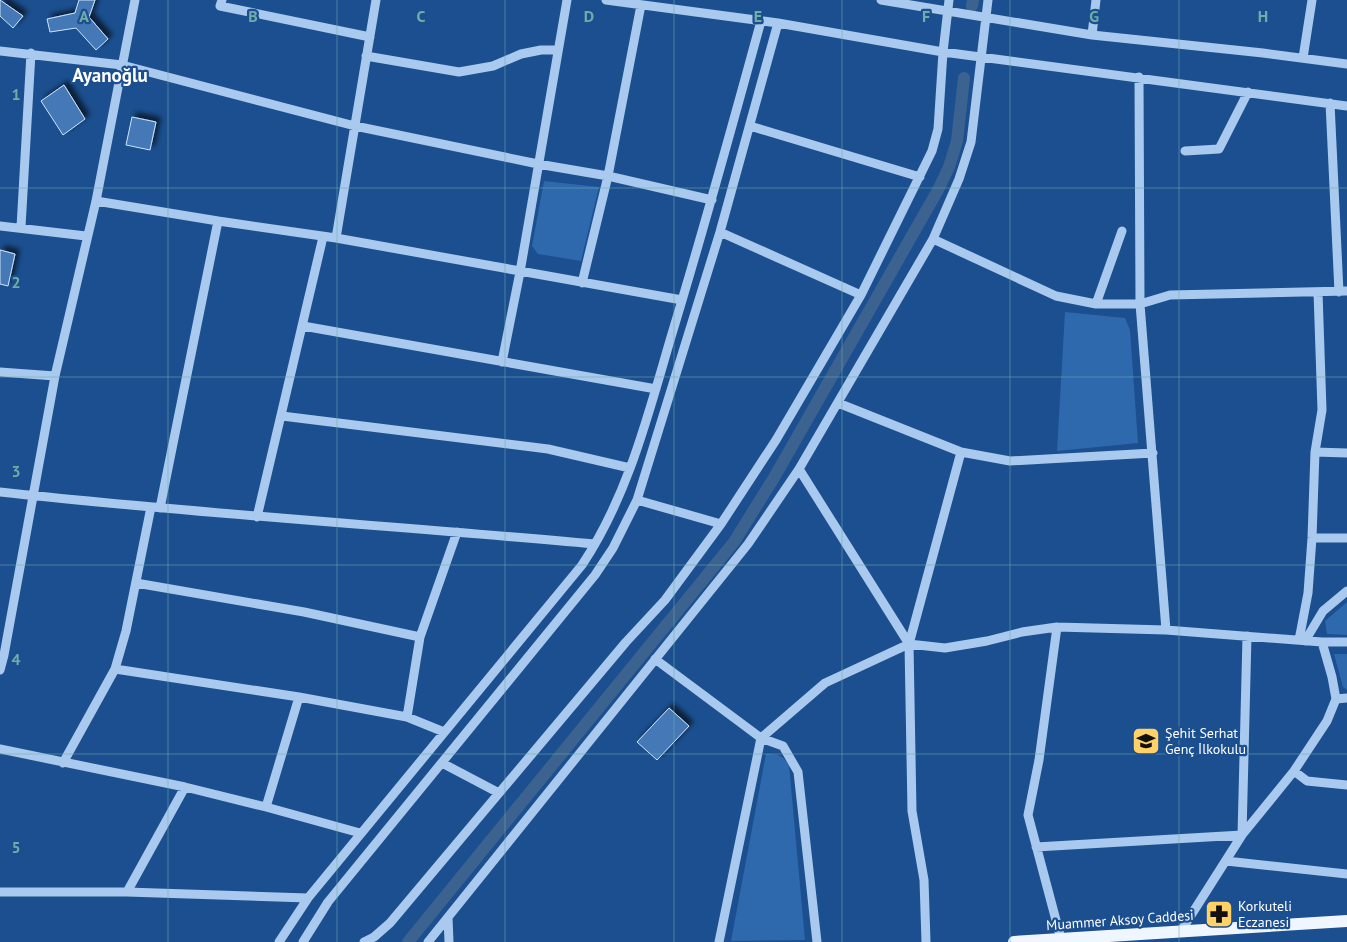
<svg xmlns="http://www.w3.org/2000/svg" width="1347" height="942" font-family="'PT Sans',sans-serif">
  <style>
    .green { fill: #2e69ad }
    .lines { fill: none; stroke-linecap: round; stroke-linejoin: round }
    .canal { stroke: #3c6290; stroke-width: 12 }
    .building { fill: #4478b7; stroke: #cfe3fa; filter: url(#shadow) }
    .minor { stroke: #a9c9ee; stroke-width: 9 }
    .major { stroke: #f0f6ff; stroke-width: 12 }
    .grid { fill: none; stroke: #6fada8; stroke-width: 1; stroke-opacity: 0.55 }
    .labels { text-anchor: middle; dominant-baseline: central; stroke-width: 4.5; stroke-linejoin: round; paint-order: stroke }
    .poi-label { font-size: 14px; fill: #fff; stroke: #1b4f8f; text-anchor: start }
    .street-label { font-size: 14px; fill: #fff; stroke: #1b4f8f }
    .district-label { font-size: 19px; font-weight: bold; fill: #fff; stroke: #1b4f8f }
    .grid-label { font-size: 16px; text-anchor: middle; font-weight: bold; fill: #6fada8; stroke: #1b4f8f; stroke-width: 4.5; stroke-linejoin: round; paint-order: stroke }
  </style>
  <defs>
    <filter id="shadow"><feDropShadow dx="4.5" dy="-4.5" stdDeviation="2.5" flood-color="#0009"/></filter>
  </defs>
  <rect width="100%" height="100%" fill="#1b4f8f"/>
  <!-- green -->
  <path class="green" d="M544,181L599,187L581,261L538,254L532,246Z
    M1065,312L1125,318L1130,330L1138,443L1057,451Z
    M1347,602V635L1327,634L1325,621Z
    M1334,654H1347V690L1343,687Z
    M766,754C778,754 782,755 789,765L805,940L731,941Z"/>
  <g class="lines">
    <!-- canal -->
    <path class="canal" d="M972,6L973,0
      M408,942L734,542L775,476L938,190L949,167L957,141L964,78"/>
  </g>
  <!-- building -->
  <path class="building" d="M0,0L23,16L13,28L0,16Z
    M79,0H95L89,17L108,39L96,50L76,28L50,32L47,19L75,13Z
    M64,85L85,119L63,135L41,101Z
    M132,117L156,122L150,150L126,145Z
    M0,250L15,254L8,286L0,284Z
    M669,708L689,726L657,760L637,742Z"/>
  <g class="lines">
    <!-- minor -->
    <path class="minor" d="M222,0L220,6L370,37
      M606,0L778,23L943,52L1347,106
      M881,0L1092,35L1263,53L1347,64
      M1092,35L1096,0
      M0,51L122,65L355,126L538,164L608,176L712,200
      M366,56L459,72L493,66L521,54L541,50H558
      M1303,58L1312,0
      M1139,77L1140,304L1166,630
      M1330,103L1339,292
      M750,126L920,177
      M1185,151L1219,149L1248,92
      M96,201L218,221L336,238L682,300
      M0,226L86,236
      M21,227L31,53
      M720,232L861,295
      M336,238L376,0
      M933,239L1056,296L1096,304H1140L1170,295L1347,291
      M582,283L608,176L641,5
      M1096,304L1122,231
      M303,326L656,389
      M502,362L520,272L567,0
      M0,372L55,376
      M838,403L961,452L1010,461L1153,453
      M282,416L548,449L630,468
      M1315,452L1347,453
      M799,469L909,644L912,811L924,880L926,942
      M0,492C198,514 397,526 595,544
      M637,500L721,524
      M160,508L218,221
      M257,517L323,237
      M1312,538H1347
      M136,583L304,612L420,637
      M1057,627L1039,760L1028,815L1061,939
      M1299,640L1308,593L1312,538L1315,452L1322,410L1318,292
      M1305,641L1323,611L1347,591
      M909,644L961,452
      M655,659L761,738L719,942
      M115,669L299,697L407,717L444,732
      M0,670L4,655L55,376L96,201L135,0
      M1336,699L1347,698
      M407,717L420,637L457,532
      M0,749L185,787L266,807L360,833
      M63,763L115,669L126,631L151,507
      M442,763L499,793
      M1294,771L1307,781L1347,785
      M266,807L299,697
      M1036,847L1242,835L1247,636
      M1226,861L1347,874
      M0,892H127L308,898
      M127,892L185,787
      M448,917L449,942
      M1181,931L1242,835L1294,771L1327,721L1336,699L1332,677L1322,642
      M279,942L308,898L582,565C628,496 648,415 671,337C703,232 732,127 761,21
      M303,942L328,902L595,575L613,548L637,500L720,232L778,23
      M364,942L374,937L390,923L626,642L665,600L721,524L776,440L861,295L932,151L938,129L943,52L949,0
      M428,942L748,544L799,469L933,239L959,179L971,142L988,0
      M817,942L798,772L783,746L761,738L825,683L909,644L945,648L987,641L1022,632L1057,627L1166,630L1322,642H1347"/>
    <!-- major -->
    <path class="major" d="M1014,942L1347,921"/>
  </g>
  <!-- grid -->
  <path class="grid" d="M168,0V942M337,0V942M505,0V942M674,0V942M842,0V942M1010,0V942M1179,0V942M0,188H1347M0,377H1347M0,565H1347M0,754H1347"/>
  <!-- icons -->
  <defs>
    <g id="school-square" transform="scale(1.4375)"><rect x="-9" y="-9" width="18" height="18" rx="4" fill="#ffd166" stroke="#1b4f8f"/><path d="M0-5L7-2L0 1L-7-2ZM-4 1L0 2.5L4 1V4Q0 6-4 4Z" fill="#111"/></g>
    <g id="pharmacy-square" transform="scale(1.4375)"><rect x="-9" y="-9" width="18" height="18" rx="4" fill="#ffd166" stroke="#1b4f8f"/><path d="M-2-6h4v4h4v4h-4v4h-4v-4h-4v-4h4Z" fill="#111"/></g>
  </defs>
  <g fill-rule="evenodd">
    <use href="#school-square" x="1146" y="741"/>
    <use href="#pharmacy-square" x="1219" y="914"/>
  </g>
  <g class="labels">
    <!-- poi labels -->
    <g class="poi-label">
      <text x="1165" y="733">Şehit Serhat<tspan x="1165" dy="16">Genç İlkokulu</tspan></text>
      <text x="1238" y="906">Korkuteli<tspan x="1238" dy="16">Eczanesi</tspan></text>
    </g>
    <!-- street labels -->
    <g class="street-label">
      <text transform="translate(1120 920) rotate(-4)">Muammer Aksoy Caddesi</text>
    </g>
    <!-- district labels -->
    <g class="district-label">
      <text x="110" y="75">Ayanoğlu</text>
    </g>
  </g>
  <g class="grid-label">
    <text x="84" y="22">A</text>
    <text x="253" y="22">B</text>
    <text x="421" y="22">C</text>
    <text x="589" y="22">D</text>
    <text x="758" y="22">E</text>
    <text x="926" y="22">F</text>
    <text x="1094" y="22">G</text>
    <text x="1263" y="22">H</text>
    <text x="16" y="100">1</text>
    <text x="16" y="288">2</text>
    <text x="16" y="477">3</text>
    <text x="16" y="665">4</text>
    <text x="16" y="853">5</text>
  </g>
</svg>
